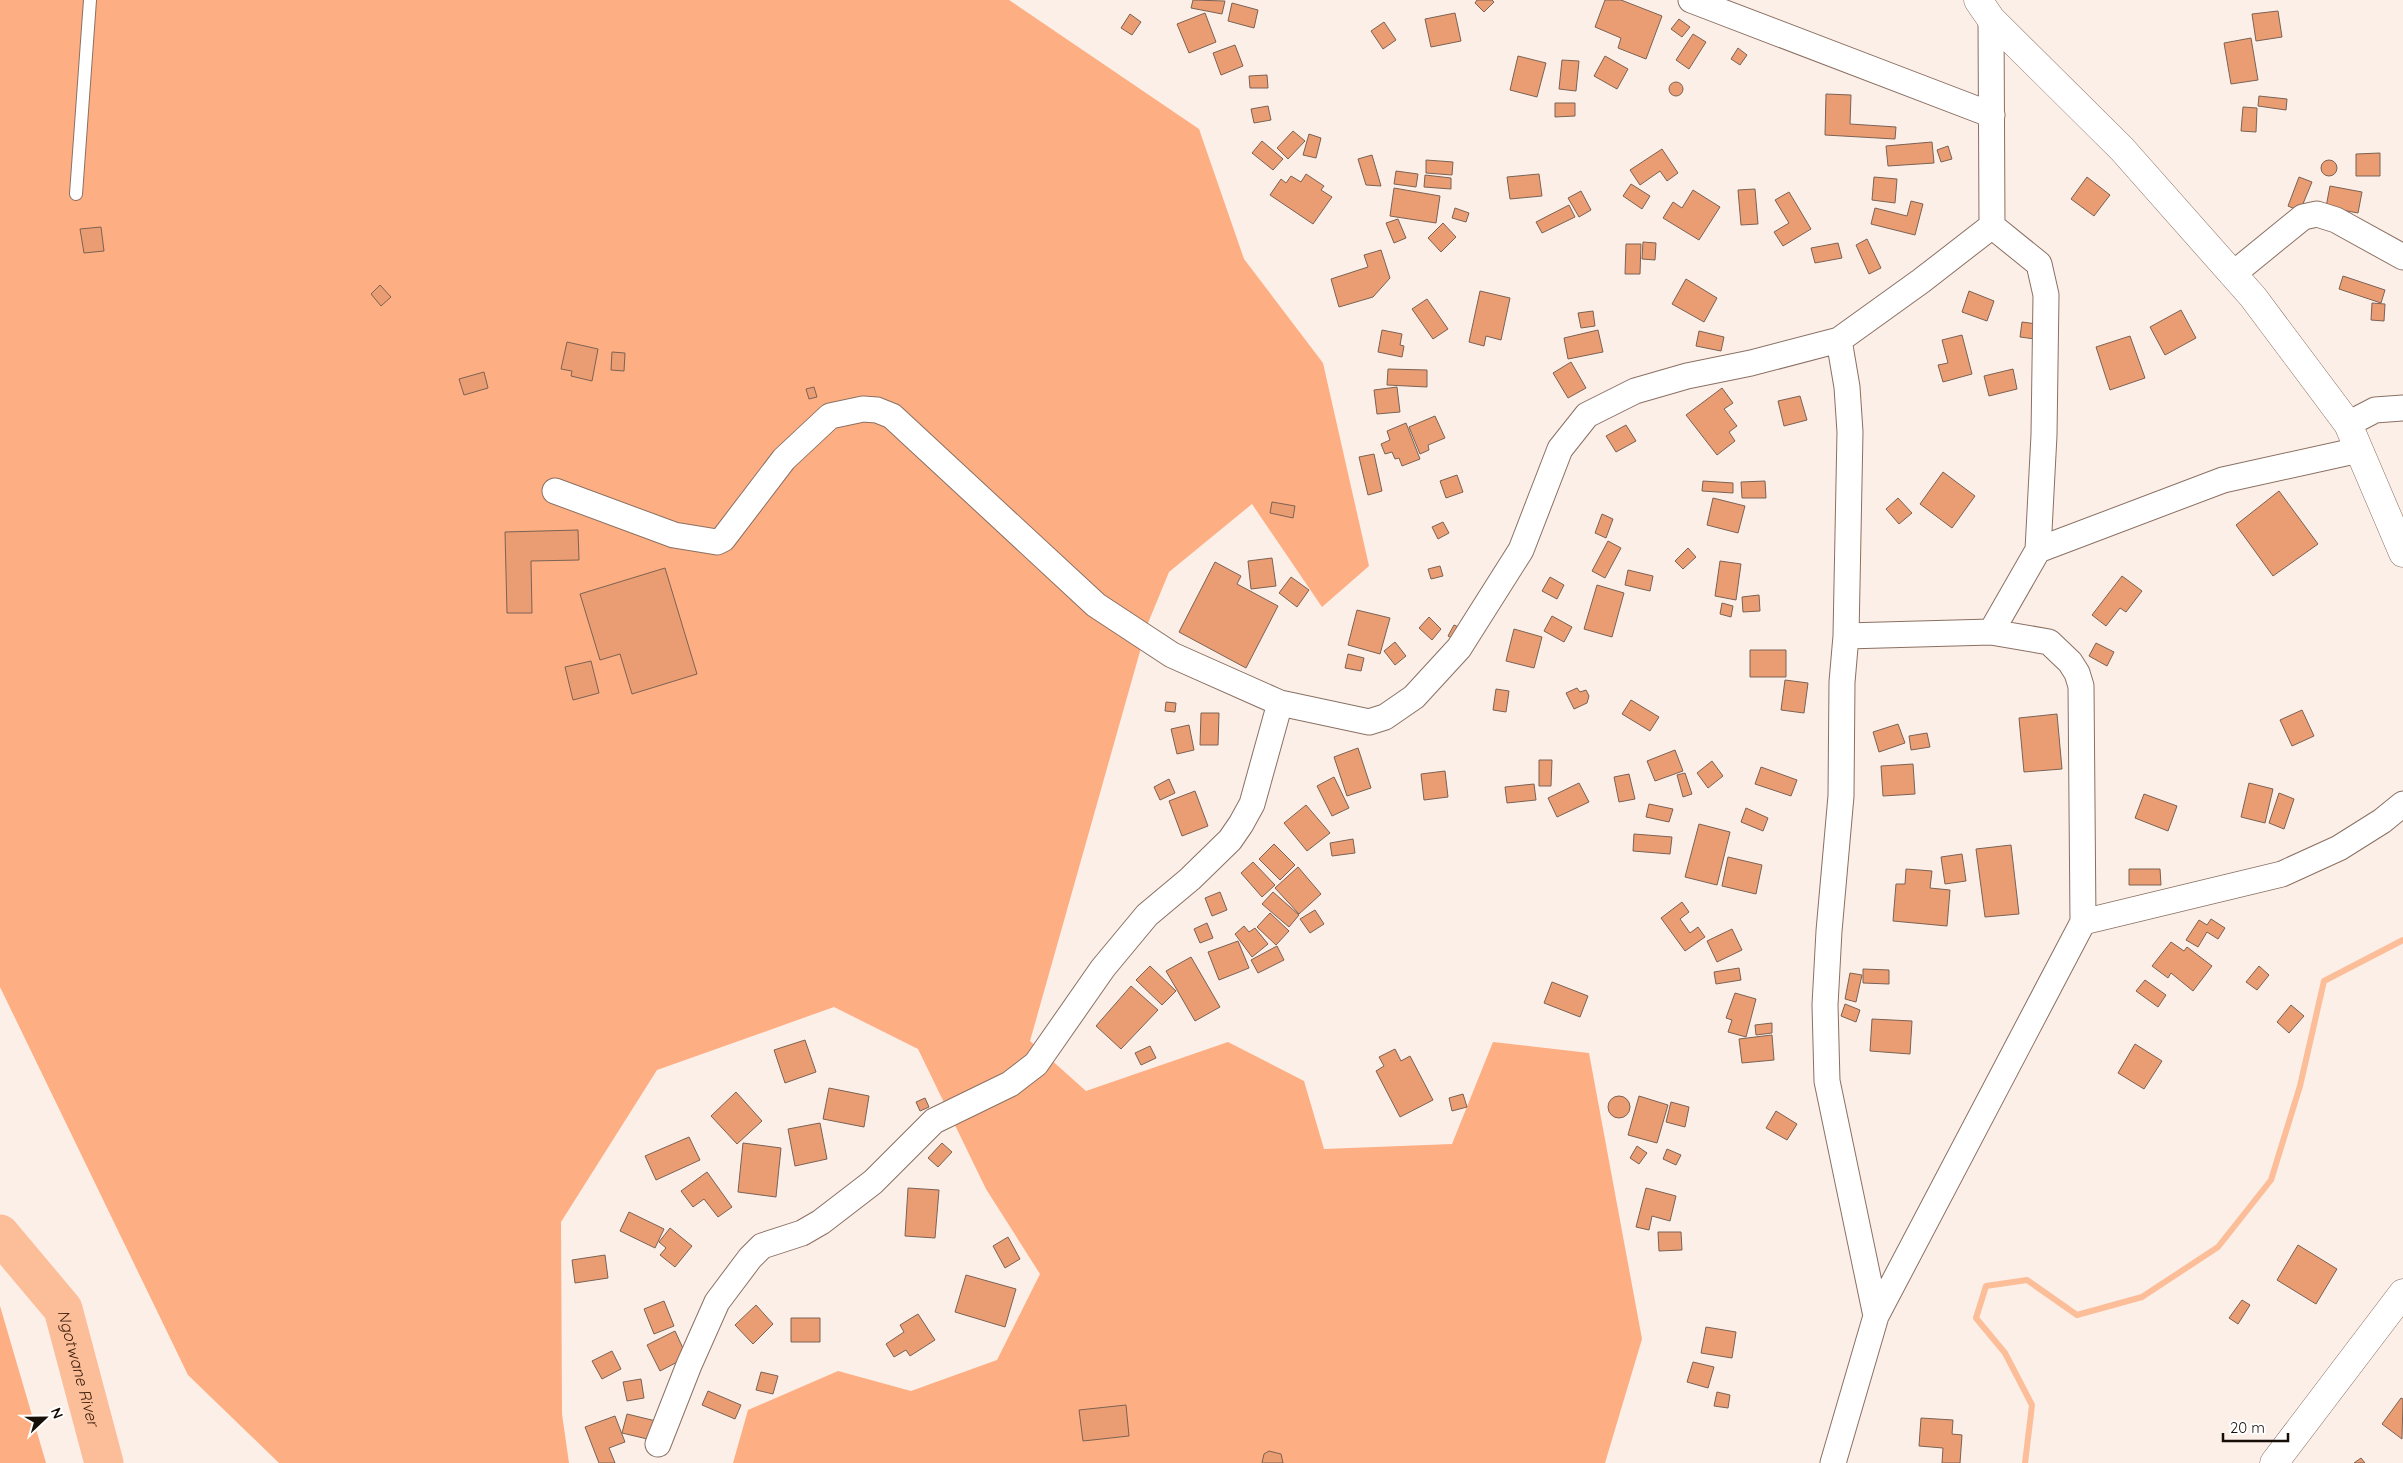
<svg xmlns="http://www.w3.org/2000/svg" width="2403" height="1463" font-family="Quicksand,sans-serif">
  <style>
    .forest { fill: #fdae82 }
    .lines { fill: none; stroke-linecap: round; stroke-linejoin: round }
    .stream { stroke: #fcbd99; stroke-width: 6 }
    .river { stroke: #fcbd99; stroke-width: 39 }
    .building { fill: #ea9d72; stroke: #7c6254 }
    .service-casing { stroke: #8b7062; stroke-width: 14 }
    .minor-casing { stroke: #8b7062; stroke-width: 27 }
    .tertiary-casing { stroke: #8b7062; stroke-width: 29 }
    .service { stroke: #fff; stroke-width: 12 }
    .minor { stroke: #fff; stroke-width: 25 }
    .tertiary { stroke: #fff; stroke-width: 28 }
    .labels { text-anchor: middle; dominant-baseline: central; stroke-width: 5; stroke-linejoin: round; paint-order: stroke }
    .water-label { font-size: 16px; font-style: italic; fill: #3f200d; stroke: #fff }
  </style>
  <rect width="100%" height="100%" fill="#fbefe8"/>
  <!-- forest -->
  <path class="forest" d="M0,0H1009L1199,129L1244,259L1323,363L1369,566L1322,607L1252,504L1169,572L1148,623L1030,1041L1086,1091L1228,1042L1304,1081L1324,1149L1452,1144L1493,1042L1589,1053L1642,1339L1605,1463H733L748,1410L838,1371L911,1391L997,1360L1040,1274L986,1189L918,1049L834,1007L657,1070L561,1222L562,1414L569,1463H279L188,1375L0,987Z
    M0,1306L46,1463H0Z"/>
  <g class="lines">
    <!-- stream -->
    <path class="stream" d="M2025,1463L2032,1405L2005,1353L1976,1318L1986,1286L2027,1280L2077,1315L2142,1297L2218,1247L2271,1180L2300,1086L2324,981L2403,940"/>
    <!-- river -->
    <path class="river" id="s1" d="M0,1234L63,1309L104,1463"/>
  </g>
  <!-- building -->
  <path class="building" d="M1193,0L1225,1L1222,14L1191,8Z
    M1477,0H1492L1494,2L1484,12L1475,3Z
    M1605,0H1621L1662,16L1646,59L1618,48L1621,38L1595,27Z
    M1232,3L1258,10L1254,28L1228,21Z
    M2278,11L2282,37L2256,41L2252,14Z
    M1205,13L1216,42L1189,53L1177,24Z
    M1455,13L1461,41L1431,47L1425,19Z
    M1130,14L1141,22L1132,35L1121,28Z
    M1679,19L1690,27L1682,37L1671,29Z
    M1384,22L1396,40L1383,49L1371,31Z
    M1693,34L1706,42L1689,69L1676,60Z
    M2251,38L2258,80L2231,84L2224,43Z
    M1235,45L1243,66L1221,75L1213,53Z
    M1738,48L1747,55L1740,65L1731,59Z
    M1518,56L1546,63L1537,97L1510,90Z
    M1605,56L1628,69L1617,89L1594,76Z
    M1562,60L1579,61L1576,91L1559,89Z
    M1267,75L1268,88H1250L1249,76Z
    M1669 89a7 7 0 1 1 14 0a7 7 0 1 1-14 0Z
    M1826,94L1851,95L1850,124L1896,127L1895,139L1825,135Z
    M2259,96L2287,99L2286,110L2258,106Z
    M1555,103H1575V116L1555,117Z
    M1268,106L1271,120L1254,123L1251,109Z
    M2243,107L2257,108L2256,132L2241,131Z
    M1293,131L1305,141L1288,159L1277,148Z
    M1309,134L1321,138L1316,158L1303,155Z
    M1262,141L1283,159L1273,170L1252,153Z
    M1932,142L1934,163L1888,166L1886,146Z
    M1948,146L1952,159L1941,162L1937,150Z
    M1662,149L1678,173L1667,181L1660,171L1640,185L1630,170Z
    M2380,153V176H2356V154Z
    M1372,155L1381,186L1366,185L1358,159Z
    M1426,160L1453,162L1452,175L1426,173Z
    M2321 168a8 8 0 1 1 16 0a8 8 0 1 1-16 0Z
    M1396,171L1418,174L1416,187L1394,184Z
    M1306,174L1324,186L1321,190L1332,197L1313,224L1270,195L1281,179L1286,183L1291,176L1301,182Z
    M1539,174L1542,196L1510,199L1507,177Z
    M1425,175L1451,178V189L1424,187Z
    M1874,177L1897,179L1895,203L1872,200Z
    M2087,177L2110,195L2094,216L2071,199Z
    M2299,177L2312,182L2300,211L2288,206Z
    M1631,184L1650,196L1642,209L1623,196Z
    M2330,186L2362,192L2358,213L2326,207Z
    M1394,188L1440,196L1436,223L1390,216Z
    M1755,189L1758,224L1741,225L1738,190Z
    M1693,190L1720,207L1699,240L1663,218L1673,202L1682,208Z
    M1581,191L1591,210L1579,217L1568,198Z
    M1789,192L1811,229L1783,246L1774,232L1789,223L1775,200Z
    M1911,201L1923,204L1915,235L1871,224L1875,208L1907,216Z
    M1569,205L1575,217L1542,233L1536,222Z
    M1455,208L1469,213L1466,222L1452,218Z
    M1398,219L1406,238L1394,243L1386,223Z
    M1443,223L1456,237L1441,252L1428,238Z
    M101,227L104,251L84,253L80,229Z
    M1867,239L1881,268L1869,274L1856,245Z
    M1643,242L1656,243L1655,260L1642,259Z
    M1838,243L1842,258L1815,263L1811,248Z
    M1626,244H1641L1640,274H1625Z
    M1381,250L1390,278L1373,297L1339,307L1331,279L1368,267L1364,255Z
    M2343,276L2385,290L2381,303L2339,289Z
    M1686,279L1717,298L1704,322L1672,304Z
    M380,285L391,297L381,306L371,294Z
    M1480,291L1510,298L1501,340L1486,336L1484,346L1469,342Z
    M1969,291L1994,301L1987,321L1962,312Z
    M1427,299L1448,329L1433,339L1412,309Z
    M2372,303L2385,304L2384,321L2371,320Z
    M2181,310L2196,338L2165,355L2150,327Z
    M1593,311L1595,326L1581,328L1578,313Z
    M2022,322L2037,324L2035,339L2020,337Z
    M1382,330L1402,334L1400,345L1404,346L1402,357L1378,352Z
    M1598,330L1603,352L1568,359L1564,338Z
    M1699,331L1724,337L1721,351L1696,346Z
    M1962,335L1972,374L1943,382L1938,365L1948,363L1942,340Z
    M2130,336L2145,378L2110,390L2096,347Z
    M567,342L598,349L592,381L571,376L572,371L561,369Z
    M612,352L625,353L624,371L611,370Z
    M1571,362L1586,388L1568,398L1553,373Z
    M1388,369L1427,370V387L1387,385Z
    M2013,369L2017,389L1989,396L1984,376Z
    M484,372L488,388L464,395L459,379Z
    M814,387L817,397L809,399L806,389Z
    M1397,387L1400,412L1377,414L1374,390Z
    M1722,388L1733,403L1724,409L1737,426L1729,432L1735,441L1717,455L1686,415Z
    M1800,396L1807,420L1784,426L1778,401Z
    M1435,416L1445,438L1428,445L1429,450L1420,454L1409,427Z
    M1406,423L1420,459L1402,466L1399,458L1395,459L1392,452L1385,454L1381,444L1390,440L1387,431Z
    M1626,425L1636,441L1616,452L1606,436Z
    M1374,454L1382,491L1368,495L1359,457Z
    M1943,472L1975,496L1952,528L1920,504Z
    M1457,475L1463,492L1446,498L1440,481Z
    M1703,481L1733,483V493L1702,491Z
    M1765,481L1766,498H1742L1741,482Z
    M2279,491L2318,544L2273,576L2236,525Z
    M1713,498L1745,506L1738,533L1707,525Z
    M1898,498L1912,513L1899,524L1886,509Z
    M1272,502L1295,506L1293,518L1270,513Z
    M1602,514L1613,519L1606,538L1595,533Z
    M1443,522L1449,533L1438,539L1432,527Z
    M578,530L579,560L531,561L532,613H507L505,532Z
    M1608,541L1621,548L1605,578L1592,571Z
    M1688,548L1696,557L1683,569L1675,561Z
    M1272,558L1276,586L1251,589L1248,561Z
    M1720,561L1741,564L1736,600L1715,596Z
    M1215,562L1241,576L1237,584L1278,606L1246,668L1179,632Z
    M1440,566L1443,576L1431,579L1428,569Z
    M665,568L697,674L632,694L620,654L600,660L580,594Z
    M1628,570L1653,576L1650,591L1625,585Z
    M2122,576L2142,591L2126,612L2120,608L2106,626L2092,615Z
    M1291,577L1309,590L1297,607L1279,593Z
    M1550,577L1564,585L1557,599L1542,591Z
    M1597,585L1624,593L1612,637L1584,629Z
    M1759,595L1760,611L1743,612L1742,597Z
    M1722,603L1733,606L1731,617L1720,614Z
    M1357,610L1390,618L1380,654L1348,645Z
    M1552,616L1572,627L1564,642L1544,631Z
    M1429,617L1441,629L1432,640L1419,628Z
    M1454,625L1465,630L1459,642L1448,636Z
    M1514,629L1542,637L1534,668L1506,661Z
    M1395,642L1406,656L1395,665L1384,651Z
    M2096,643L2114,652L2107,666L2089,656Z
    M1750,650H1786V677H1750Z
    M1348,654L1364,658L1361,671L1345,668Z
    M591,661L599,693L573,700L565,667Z
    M1785,680L1808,683L1804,713L1781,710Z
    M1577,688L1580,692L1586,690L1589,696L1587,703L1574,709L1566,693Z
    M1496,689L1509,691L1506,712L1493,710Z
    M1631,700L1659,717L1650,731L1622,714Z
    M1166,702L1176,703L1175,712L1165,711Z
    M2302,710L2314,736L2292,746L2280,720Z
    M1201,713H1219L1218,745H1200Z
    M2057,714L2062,769L2024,772L2019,718Z
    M1898,724L1905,743L1879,752L1873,732Z
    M1189,725L1194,750L1177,754L1171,729Z
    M1927,733L1930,747L1911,750L1909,736Z
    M1358,748L1371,788L1347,796L1334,757Z
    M1675,750L1683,771L1655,781L1647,761Z
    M1539,760H1552L1551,786H1539Z
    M1712,761L1723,776L1708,788L1697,773Z
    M1913,764L1915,794L1883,796L1881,766Z
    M1761,767L1797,780L1791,796L1755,784Z
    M1445,771L1448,797L1424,800L1421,774Z
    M1685,773L1692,794L1683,797L1677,775Z
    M1629,774L1635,799L1619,802L1614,777Z
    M1334,777L1349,808L1332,816L1317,786Z
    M1169,779L1175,793L1160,800L1154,787Z
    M1579,783L1589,802L1557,817L1548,798Z
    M2249,783L2273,789L2265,823L2241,817Z
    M1534,784L1536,800L1507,803L1505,787Z
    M1195,791L1208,826L1182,836L1169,801Z
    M2279,793L2294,799L2284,829L2269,823Z
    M2144,794L2177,806L2168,831L2135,818Z
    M1649,804L1673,809L1669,822L1646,817Z
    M1306,805L1330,833L1307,851L1284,823Z
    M1746,808L1768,818L1763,831L1741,822Z
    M1699,824L1730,832L1717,885L1685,877Z
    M1634,834L1672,837L1670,854L1633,851Z
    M1353,839L1355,853L1332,856L1330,843Z
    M1274,844L1295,865L1280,880L1259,859Z
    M2011,845L2019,914L1985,917L1976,849Z
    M1962,854L1966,881L1945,884L1941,857Z
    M1728,857L1762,865L1756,894L1722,886Z
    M1253,862L1275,885L1262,897L1241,873Z
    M1298,867L1321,894L1299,914L1275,888Z
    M1906,869L1932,871L1930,888L1950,890L1947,926L1893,921L1896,884H1905Z
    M2129,869H2160L2161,885H2129Z
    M1220,892L1227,910L1212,916L1205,898Z
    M1273,892L1299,915L1289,927L1262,904Z
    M1682,902L1689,912L1680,919L1690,933L1698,927L1705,937L1685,951L1661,918Z
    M1315,910L1324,924L1310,933L1300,919Z
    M1270,913L1289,931L1276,945L1257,927Z
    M2211,919L2225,928L2218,939L2207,932L2198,947L2186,940L2199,920L2207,925Z
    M1207,923L1213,938L1200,943L1194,929Z
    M1244,926L1249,932L1255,928L1268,944L1252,957L1235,934Z
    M1732,929L1742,950L1717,962L1707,941Z
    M1238,941L1249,968L1219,980L1208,952Z
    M2171,942L2184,951L2187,947L2212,966L2193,991L2171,973L2168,978L2152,966Z
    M1277,946L1284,960L1258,973L1251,960Z
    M1191,957L1220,1007L1195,1021L1166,971Z
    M1150,966L1176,991L1162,1005L1136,980Z
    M2259,966L2269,975L2257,990L2246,982Z
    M1739,968L1741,980L1716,984L1714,972Z
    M1863,969L1889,970V984L1863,983Z
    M1850,973L1862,975L1856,1002L1845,999Z
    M2145,980L2166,995L2158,1007L2136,991Z
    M1552,982L1588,996L1580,1017L1544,1003Z
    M1131,986L1158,1010L1121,1049L1096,1026Z
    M1735,993L1756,999L1746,1037L1728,1032L1732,1020L1726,1018Z
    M1845,1004L1860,1010L1856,1022L1841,1016Z
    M2291,1005L2304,1016L2289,1033L2277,1022Z
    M1872,1019L1912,1021L1910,1054L1870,1051Z
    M1772,1023V1033L1756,1035L1755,1025Z
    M1772,1035L1774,1060L1742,1063L1739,1039Z
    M805,1040L816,1072L785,1083L774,1050Z
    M2135,1044L2162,1061L2144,1089L2118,1073Z
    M1150,1046L1156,1058L1141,1065L1135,1053Z
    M1395,1049L1401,1061L1410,1056L1433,1100L1400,1117L1376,1071L1384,1066L1379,1057Z
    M829,1088L869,1096L864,1127L823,1119Z
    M736,1092L762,1121L737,1144L711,1116Z
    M1463,1094L1467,1107L1452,1111L1449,1098Z
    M1639,1096L1668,1105L1657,1143L1628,1135Z
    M1608 1107a11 11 0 1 1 22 0a11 11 0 1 1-22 0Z
    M925,1098L929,1107L920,1111L916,1102Z
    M1671,1102L1689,1107L1685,1127L1666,1122Z
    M1776,1111L1797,1124L1787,1140L1766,1128Z
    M820,1123L827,1159L795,1166L788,1129Z
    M689,1137L700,1160L656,1180L645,1156Z
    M743,1143L781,1148L776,1197L738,1192Z
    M942,1143L952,1152L938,1167L928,1158Z
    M1637,1146L1647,1153L1639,1164L1630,1158Z
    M1667,1149L1681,1155L1676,1165L1663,1159Z
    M707,1172L732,1207L718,1217L704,1199L693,1207L681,1191Z
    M908,1188L939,1190L935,1238L905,1236Z
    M1646,1188L1676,1196L1670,1221L1652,1216L1649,1230L1636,1227Z
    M629,1212L664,1229L655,1248L620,1231Z
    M670,1228L692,1246L675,1267L660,1255L666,1248L659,1242Z
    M1658,1232H1681L1682,1250L1659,1251Z
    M1008,1237L1020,1259L1005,1268L993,1246Z
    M2298,1245L2337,1269L2316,1304L2277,1280Z
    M605,1255L608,1278L575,1283L572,1260Z
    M966,1275L1016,1289L1005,1327L955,1312Z
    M2242,1300L2250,1305L2238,1324L2229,1318Z
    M664,1301L674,1326L654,1334L644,1309Z
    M756,1305L773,1324L753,1344L735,1325Z
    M918,1314L935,1340L910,1356L906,1350L894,1357L886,1344L904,1332L900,1325Z
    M791,1318H820V1342H791Z
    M1706,1327L1736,1332L1732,1358L1701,1353Z
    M675,1331L687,1357L660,1371L647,1345Z
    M612,1351L621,1369L602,1379L592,1361Z
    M1693,1362L1714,1367L1708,1388L1687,1382Z
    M761,1372L778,1376L773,1394L756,1390Z
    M641,1379L644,1398L627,1401L623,1382Z
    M708,1391L741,1405L735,1419L702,1405Z
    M1717,1392L1730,1395L1728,1408L1714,1406Z
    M2401,1398L2403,1399L2402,1439L2382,1424Z
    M1126,1405L1129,1436L1083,1441L1079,1410Z
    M627,1414L660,1422L656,1441L622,1433Z
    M615,1416L625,1442L609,1448L615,1463H599L585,1427Z
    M1921,1418L1953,1420L1952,1434L1962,1435L1960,1463H1942L1943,1448L1919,1446Z
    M1269,1451L1281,1454L1283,1463H1262L1264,1454Z
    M2361,1458L2365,1463H2354Z"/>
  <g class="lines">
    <!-- service casing -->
    <g class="service-casing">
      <path id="service" d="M76,194L90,0"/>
    </g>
    <!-- minor casing -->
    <g class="minor-casing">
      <path id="minor" d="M1691,0L1992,115
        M2233,274L2303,217L2317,214L2336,220L2403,257
        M2348,424L2375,410L2403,408
        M555,491L674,535L717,542L723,539L784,459L830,416L863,409L877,410L892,416L1096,605L1172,655L1280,703L1369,722L1385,717L1414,697L1459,648L1521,550L1560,449L1587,415L1635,391L1687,376L1751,363L1839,340L1921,281L1992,226L1991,19
        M2038,550L2223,480L2359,450
        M1991,632L2038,550L2044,435L2046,295L2039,264L1992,226
        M1846,636L1991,632L2049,642L2070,662L2077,673L2081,686L2083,922
        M1876,1316L2083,922L2282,874L2339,848L2382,821L2403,804
        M658,1444L689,1365L717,1302L750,1258L762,1246L802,1233L821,1222L873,1182L934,1121L1010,1084L1036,1064L1103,968L1147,915L1190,879L1230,840L1241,824L1252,804L1280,703
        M1833,1463L1876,1316L1827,1081L1825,1005L1829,931L1841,796L1842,682L1846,636L1850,432L1847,387L1839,340"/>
    </g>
    <!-- tertiary casing -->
    <g class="tertiary-casing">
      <path id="tertiary" d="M1978,0L1991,19L2122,149L2253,297L2348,424L2403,553
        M2274,1463L2403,1293"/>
    </g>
    <!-- service -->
    <use href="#service" class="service"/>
    <!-- minor -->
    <use href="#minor" class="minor"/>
    <!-- tertiary -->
    <use href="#tertiary" class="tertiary"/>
  </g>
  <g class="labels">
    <!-- water labels -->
    <g class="water-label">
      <text stroke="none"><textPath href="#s1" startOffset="159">Ngotwane River</textPath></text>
    </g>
  </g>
  <!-- north arrow -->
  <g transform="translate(45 1418) rotate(68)" stroke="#ffffff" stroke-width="4" paint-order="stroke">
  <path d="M0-4L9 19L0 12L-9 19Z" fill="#170e08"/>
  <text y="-8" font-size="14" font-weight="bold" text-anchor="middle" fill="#170e08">N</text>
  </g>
  <!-- scale -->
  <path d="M2223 1433v8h65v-8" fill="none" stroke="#170e08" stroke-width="2.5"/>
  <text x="2230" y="1433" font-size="15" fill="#170e08" stroke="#ffffff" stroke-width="4" paint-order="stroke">20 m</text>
</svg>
